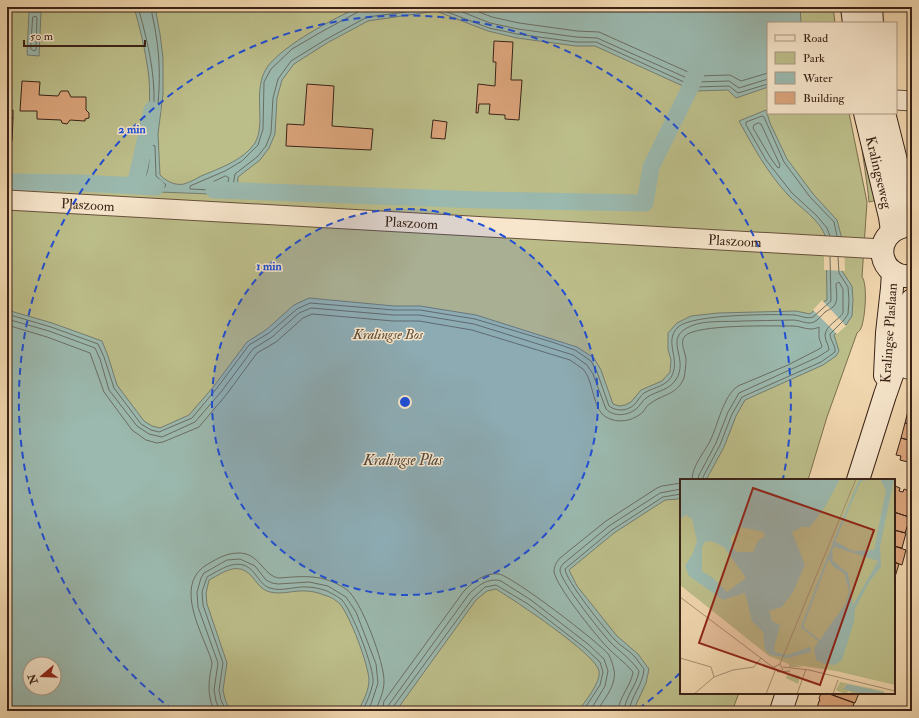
<svg xmlns="http://www.w3.org/2000/svg" width="919" height="718" font-family="'IM FELL Double Pica',serif">
  <style>
    .green { fill: #bcbe8a; stroke: #7b7050 }
    .water { fill: #9bb9af; stroke: #747d72; fill-rule: evenodd }
    .pier { fill: #f2d8b0 }
    .lines { fill: none; stroke-linecap: round; stroke-linejoin: round }
    .shore { stroke: #6a6e63; stroke-width: 1 }
    .canal { stroke: #9bb9af; stroke-width: 17 }
    .building { fill: #dba47b; stroke: #3a2317 }
    .street-casing { stroke: #68503d; stroke-width: 21 }
    .secondary-casing { stroke: #3a2317; stroke-width: 24 }
    .street { stroke: #f7e6cc; stroke-width: 19 }
    .secondary { stroke: #f7e6cc; stroke-width: 22 }
    .ring { fill: none; stroke: #1d4ed8; stroke-width: 2; stroke-dasharray: 7 5 }
    .labels { text-anchor: middle; dominant-baseline: central; stroke-width: 3; stroke-linejoin: round; paint-order: stroke }
    .street-label { font-size: 14px; fill: #3a2317; stroke: #f7e6cc }
    .park-label { font-size: 14px; font-style: italic; fill: #5a4a34; stroke: #f7e6cc }
    .water-label { font-size: 15px; font-style: italic; fill: #52483d; stroke: #f7e6cc }
    .inset-river { fill: none; stroke: #9bb9af; stroke-width: 2 }
    .inset-road { fill: none; stroke: #a89073; stroke-width: 1 }
    .view { fill: #8f2418; fill-opacity: 0.15; stroke: #8f2418; stroke-width: 2 }
    .inset-edge { fill: none; stroke: #3a2317; stroke-width: 2 }
    .centre { fill: #1d4ed8; stroke: #f7e6cc; stroke-width: 2 }
    .ring-label { font-size: 12px; text-anchor: middle; font-weight: bold; fill: #1d4ed8; stroke: #f7e6cc; stroke-width: 3; stroke-linejoin: round; paint-order: stroke }
  </style>
  <rect width="100%" height="100%" fill="#f2d8b0"/>
  <filter id="stains"><feTurbulence type="fractalNoise" baseFrequency=".005" numOctaves="4"/><feColorMatrix values="0 0 0 0 .2 0 0 0 0 .09 0 0 0 0 .02 0 0 0 .5 -.17"/></filter>
  <radialGradient id="worn" r=".72"><stop offset=".6" stop-color="#630" stop-opacity="0"/><stop offset="1" stop-color="#630" stop-opacity=".3"/></radialGradient>
  <!-- green -->
  <path class="green" d="M7,7H833L835,23H768V113H849L867,202L862,277C868,284 865,320 861,328C860,331 859,331 857,333L827,417L808,480H681V693H739L732,711H143L7,479Z
    M858,120L882,199L869,202L868,192Z"/>
  <!-- water -->
  <path class="water" d="M134,7H155L160,34L163,58V94L158,134L160,175C166,181 175,186 184,184C190,182 196,179 201,176C218,169 244,160 255,143C267,122 251,89 268,66C285,44 333,19 359,7H800L801,23H768V87L736,98L728,90L694,91L595,46H576L517,38L488,31L436,11L368,21L327,43L294,64L282,80L277,98L275,134L269,148L260,160L238,177L237,195L133,191L135,180L140,177C146,164 147,147 148,132C149,112 151,91 148,70C145,49 140,28 134,7Z
    M29,12H41L39,56L27,55Z
    M766,110L770,123L787,159L814,195L837,220L842,239V271L852,286L853,300L852,316L846,325L845,324L834,335L839,351L836,356L823,365L745,400L736,416L724,447L706,480H681V497L678,499L665,500L614,533L569,570L577,586L617,636L638,654L649,669L646,683L633,711H578C585,702 601,682 599,671C596,654 514,600 496,589L487,591L476,600L396,711H358C363,702 369,690 369,680C368,663 350,616 340,604C336,600 329,596 324,595C319,593 312,591 306,591C294,590 282,595 270,592C262,590 259,585 254,579C239,560 226,571 209,580L206,593L207,604L227,663L223,690L225,699L229,709L233,711H7V310L52,323L102,341L108,356L117,385L144,421L152,426L160,428L189,415L214,386L247,342L266,330L294,305L309,298L394,306H420L476,315L577,347L594,358L601,370L613,404L619,406L625,405L631,402L641,390L662,381L670,372L671,360L668,349V333L677,323L691,316L718,313L796,311L810,314L823,302L827,300L826,238C820,219 801,209 788,195C767,172 754,148 739,121ZM30,664H54V688H30Z"/>
  <!-- pier -->
  <path class="pier" d="M824,238L844,239L845,271L824,270Z
    M822,300L846,326L837,334L813,310Z"/>
  <g class="lines">
    <!-- shore -->
    <path class="shore" d="M138,7C147,39 155,71 154,104L156,106L158,104C160,82 160,58 156,35C155,26 152,16 151,7
      M360,7L358,12L321,32L292,49L271,69L264,82L263,129L258,145L242,161L225,171L190,186V189L232,191L235,174L257,157L266,146L271,133L273,98L278,79L291,61L325,40L367,17L437,8L489,28L517,34L576,42H596L695,87L729,86L738,93L768,84
      M365,7V11L367,12L402,7
      M450,7L490,23L518,29L576,37L597,38L696,82L729,81L739,88L768,79
      M466,7L492,17L519,23L577,31L599,32L697,76L730,75L741,81L768,73
      M33,17L36,16L37,18L36,50L34,51L31,49Z
      M759,123L761,124L780,165L779,168L777,167L770,157L753,128L754,125Z
      M152,145L155,146L156,176L166,185L164,188L140,187L138,185L139,183C152,176 147,156 152,145Z
      M226,176L229,178L227,186L212,184L213,182Z
      M830,236L827,228L817,216L792,193L766,160L746,125V122L762,116L764,117L784,162L810,197L834,222L837,236
      M7,314L51,327L98,344L104,357L114,388L141,424L151,430L159,432L192,418L217,388L249,345L269,333L297,309L310,303L394,310H420L475,319L552,342L575,350L591,361L597,372L609,406C617,412 627,411 634,405C638,401 640,396 644,393C654,387 669,386 673,373C679,356 664,341 678,327C692,314 774,314 795,315C801,316 807,319 813,317L831,301L830,257
      M7,319L49,331L95,348L100,359L109,390L137,426L149,434L162,437L195,422L221,392L253,349L272,337L299,313L311,308L393,315H419L474,324L573,355L587,365L593,374L606,409C614,417 627,416 636,409C640,406 642,401 646,398C657,390 671,391 678,376C687,355 663,338 691,326C704,320 727,322 742,321C759,321 776,320 793,320C800,320 808,325 814,322C818,320 822,315 825,312C828,310 831,309 833,307C839,302 836,291 836,284L839,282L843,289V313C839,320 826,325 825,335C825,341 829,345 829,350L818,357L739,393L728,412L716,443L699,475L698,480
      M7,325L47,337L90,353L104,392L132,430L146,440L157,443L163,442L199,427L226,395L257,353L276,342L303,318L312,314L393,321H419L472,330L570,360C574,363 579,366 583,369C594,381 592,409 606,417C618,424 633,421 643,412C645,409 647,405 651,403C663,394 677,395 684,378C685,373 686,365 686,360C686,353 679,342 685,336C696,324 774,326 793,326C799,326 805,329 811,329C814,329 817,328 819,327V338L822,346L821,348L788,365L738,386C723,396 718,425 710,441C704,453 692,466 692,480
      M703,480V477L720,445L732,414L742,397L821,362L835,352C836,345 830,341 830,334L844,320L848,314L849,300L848,287L839,273L838,257
      M214,711C209,699 208,688 210,675C210,672 212,667 212,663C211,658 208,651 206,646C196,621 177,581 208,564C218,558 227,553 239,553C260,553 263,576 279,578C305,576 323,574 346,589C361,599 385,664 384,682C384,691 379,703 375,711
      M220,711L216,701L214,690L218,663L198,607L197,592L201,578L204,573L227,560L240,559L255,566L266,580L272,583L278,584L309,582L328,586L346,597L356,612L376,664L378,683L371,704L368,711
      M226,711L221,700L219,690L223,663L203,605L202,592L207,577C223,568 241,555 255,574C260,580 263,586 270,588C282,592 295,586 307,587C313,587 322,589 327,591C331,593 337,596 341,599C351,608 375,669 373,683C371,692 367,703 362,711
      M382,711L384,701L464,591C473,582 485,572 499,574C512,576 600,643 609,655C611,659 613,665 614,670C617,685 604,699 597,711
      M388,711V706L393,699L469,594C477,586 489,577 501,581L531,600L588,644L604,659L608,671L605,686L590,711
      M393,711V707L473,598L485,587L496,585L528,604L585,648L600,662L603,672L600,685L583,711
      M618,711C619,697 631,686 633,672C625,662 614,655 606,646C594,633 557,587 554,572C554,567 556,562 560,558L606,521L657,488L662,486L681,483
      M624,711C625,697 637,685 639,671C631,659 620,652 610,642C600,631 562,583 560,571C560,567 562,565 564,563L609,526L660,493L681,489
      M629,711C631,696 643,685 644,669C641,665 638,661 635,657C629,650 620,646 614,639C604,628 566,581 565,569L612,530L663,497L681,494"/>
    <!-- canal -->
    <path class="canal" d="M7,182L81,183L156,187
      M135,186L152,110
      M214,190L480,200L645,203L651,167L690,88L698,68"/>
  </g>
  <!-- building -->
  <path class="building" d="M494,41L513,42L511,80H522L519,120L505,119V115L489,114L490,104H479L478,113H476L478,84L495,86L496,62H493Z
    M22,81L40,82L39,95L58,96L61,91H68L71,97H86V110L89,113V118L85,119V121L70,120L67,124L62,123L61,120L37,119V111H20Z
    M307,84L334,86L332,126L373,129L371,150L286,146L287,124L304,125Z
    M7,110H13V118H7Z
    M7,118H13L12,141H7Z
    M433,120L447,122L445,139L431,138Z
    M909,407H912V425L905,423Z
    M905,423L912,425V441L901,438Z
    M901,438L912,441V463L900,460L901,456L896,455Z
    M895,486L900,488L899,491L903,492L904,489L909,491L908,494L912,495L909,506L912,507L909,517L894,512Z
    M894,512L912,518V522L909,521L905,533L894,530Z
    M894,530L906,533L902,548L894,546Z
    M894,546L906,550L902,565L894,562Z
    M894,562L899,564L894,580Z
    M823,693H827L854,703L852,710L854,711H827L817,708L819,701H820L819,698L821,694Z
    M827,693H859L855,703Z"/>
  <g class="lines">
    <!-- street casing -->
    <g class="street-casing">
      <g id="street">
        <path d="M896,100L912,101"/>
        <path id="s1" d="M7,200L882,249"/>
        <path d="M886,363L912,370"/>
      </g>
    </g>
    <!-- secondary casing -->
    <g class="secondary-casing">
      <g id="secondary">
        <path d="M852,7L854,23"/>
        <path d="M871,7L872,23"/>
        <path id="s2" d="M865,113L890,217L892,231"/>
        <path d="M884,113L912,224"/>
        <path d="M905,226C870,234 878,280 912,276"/>
        <path d="M885,375L887,333L892,288L893,272"/>
        <path d="M858,480L885,395L906,335L912,300"/>
        <path d="M781,711L787,693"/>
      </g>
    </g>
    <!-- street -->
    <use href="#street" class="street"/>
    <!-- secondary -->
    <use href="#secondary" class="secondary"/>
  </g>
  <!-- distance rings -->
  <circle cx="405" cy="402" r="193" fill="#1d4ed8" fill-opacity=".12"/>
  <g class="ring">
    <circle cx="405" cy="402" r="193"/>
    <path d="M680 673A386 386 0 0 1 637 710M173 710A386 386 0 1 1 783 479"/>
  </g>
  <g class="labels">
    <!-- street labels -->
    <g class="street-label">
      <text stroke="none"><textPath href="#s2" startOffset="61">Kralingseweg</textPath></text>
      <text stroke="none"><textPath href="#s1" startOffset="81">Plaszoom</textPath></text>
      <text stroke="none"><textPath href="#s1" startOffset="405">Plaszoom</textPath></text>
      <text stroke="none"><textPath href="#s1" startOffset="729">Plaszoom</textPath></text>
      <text transform="translate(889 333) rotate(-86)">Kralingse Plaslaan</text>
    </g>
    <!-- park labels -->
    <g class="park-label">
      <text x="388" y="334">Kralingse Bos</text>
    </g>
    <!-- water labels -->
    <g class="water-label">
      <text x="403" y="460">Kralingse Plas</text>
    </g>
  </g>
  <!-- overview -->
  <g transform="translate(680 479)">
    <rect width="215" height="215" fill="#f2d8b0"/>
    <path d="M124,0H215V206L156,192L111,185L124,188H109V185L89,177L0,106V18ZM107,195L120,197L118,205L106,199ZM160,203L204,212V213L167,205L163,209L185,214L173,215L169,212L165,215L156,211Z" fill="#bcbe8a"/>
    <path d="M0,0H160L145,28L130,48H122L112,53L125,86L113,113L102,128L89,132L92,142L100,146L94,169L95,173L107,176L130,168L131,173L108,179L91,176L85,171L83,153L72,142L65,114L43,121L9,97L5,87L13,74L17,62L12,40L6,36L0,40ZM61,48L84,53V58L78,62L73,73H57L52,68L51,59ZM31,62L44,68L66,99L47,113L33,99L22,92V68L25,63ZM200,0H214L200,68L201,88L189,103L175,130L174,143L162,181L155,186L145,185L136,181L134,169L166,124L169,112L164,94L155,89L147,79L154,62L173,72L194,71L206,11ZM155,68L198,82L173,126L168,94L153,82L152,71ZM167,205L191,210L210,215H184L163,210Z" fill="#9bb9af" fill-rule="evenodd"/>
    <path class="inset-river" d="M154,63L165,69M153,65L178,6L181,1L189,0M142,164L122,148L149,76"/>
    <path class="inset-road" d="M0,118L94,189M0,179L31,188L34,198M100,185L176,0M103,188L129,191L215,212M103,191L100,185L94,188L98,193L110,192M14,215L34,198L53,191L74,188L81,179M86,215L95,192M117,215L126,190M153,215L158,201"/>
    <path class="view" d="M73,9L194,51L140,206L19,164Z"/>
    <rect width="215" height="215" class="inset-edge"/>
  </g>
  <circle cx="405" cy="402" r="6" class="centre"/>
  <g class="ring-label">
    <text x="132" y="133">2 min</text>
    <text x="269" y="270">1 min</text>
  </g>
  <!-- margin -->
  <rect width="919" height="718" fill="none" stroke="#f2d8b0" stroke-width="24"/>
  <rect x="8" y="8" width="903" height="702" fill="none" stroke="#3a2317" stroke-width="2"/>
  <rect x="12" y="12" width="895" height="694" fill="none" stroke="#3a2317"/>
  <!-- legend -->
  <rect x="767" y="22" width="130" height="92" fill="#f7e6cc" stroke="#ab9884"/>
  <rect x="775" y="35" width="20" height="6" fill="#f7e6cc" stroke="#ab9884"/>
  <text x="803" y="42" font-size="12" fill="#3a2317">Road</text>
  <rect x="775" y="52" width="20" height="12" fill="#bcbe8a" stroke="#ab9884"/>
  <text x="803" y="62" font-size="12" fill="#3a2317">Park</text>
  <rect x="775" y="72" width="20" height="12" fill="#9bb9af" stroke="#ab9884"/>
  <text x="803" y="82" font-size="12" fill="#3a2317">Water</text>
  <rect x="775" y="92" width="20" height="12" fill="#dba47b" stroke="#ab9884"/>
  <text x="803" y="102" font-size="12" fill="#3a2317">Building</text>
  <!-- north arrow -->
  <g transform="translate(42 676) rotate(251)"><circle r="19" fill="#f7e6cc" stroke="#ab9884"/>
  <path d="M0-3L7 15L0 10L-7 15Z" fill="#8f2418"/>
  <text y="-6" font-size="11" font-weight="bold" text-anchor="middle" fill="#3a2317">N</text>
  </g>
  <!-- scale -->
  <path d="M24 40v6h121v-6" fill="none" stroke="#3a2317" stroke-width="2"/>
  <text x="30" y="40" font-size="12" fill="#3a2317" stroke="#f7e6cc" stroke-width="3" paint-order="stroke">50 m</text>
  <rect width="100%" height="100%" filter="url(#stains)"/>
  <rect width="100%" height="100%" fill="url(#worn)"/>
</svg>
